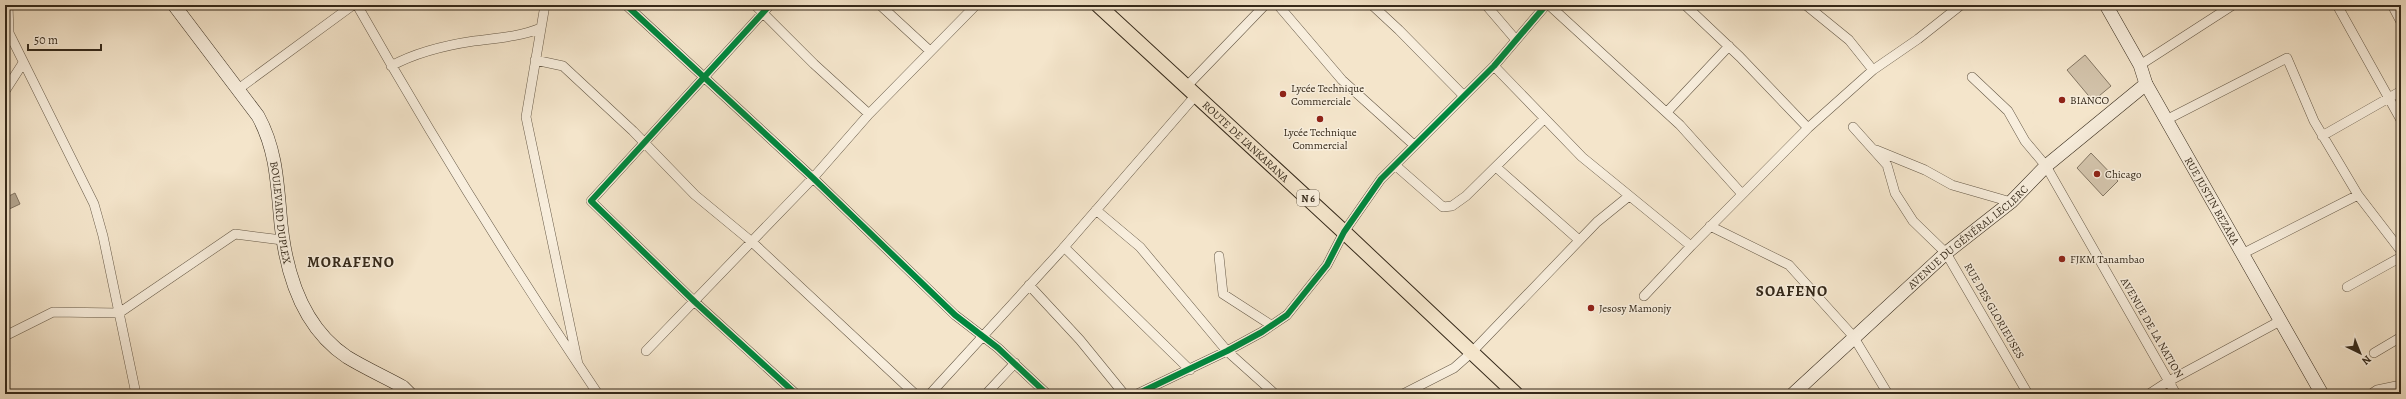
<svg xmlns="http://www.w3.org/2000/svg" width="2406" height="399" font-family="Alegreya,serif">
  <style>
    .green { fill: #d4c5ad; stroke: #847764 }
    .water { fill: #b3a58f; stroke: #817360 }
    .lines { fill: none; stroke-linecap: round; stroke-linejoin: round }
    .street-casing { stroke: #655846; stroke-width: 10 }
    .secondary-casing { stroke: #35291a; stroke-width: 14 }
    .primary-casing { stroke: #35291a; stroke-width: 16 }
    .street { stroke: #f8eedd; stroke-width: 9 }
    .secondary { stroke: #f8eedd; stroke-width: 13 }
    .primary { stroke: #f4e5cb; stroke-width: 14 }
    .cycleway-casing { stroke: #f8eedd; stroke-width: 8 }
    .cycleway { stroke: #00873e; stroke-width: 6 }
    .poi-dot { fill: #8f2418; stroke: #f8eedd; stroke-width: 1.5 }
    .labels { text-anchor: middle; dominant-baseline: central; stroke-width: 3; stroke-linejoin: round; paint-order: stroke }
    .shield { fill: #f8eedd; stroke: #706454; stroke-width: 1 }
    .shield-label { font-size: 10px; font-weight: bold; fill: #35291a }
    .poi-label { font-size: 11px; fill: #35291a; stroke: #f8eedd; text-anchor: start }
    .street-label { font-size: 11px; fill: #35291a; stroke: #f8eedd }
    .district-label { font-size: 15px; font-weight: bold; letter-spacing: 1px; fill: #35291a; stroke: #f8eedd }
  </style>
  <rect width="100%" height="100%" fill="#f4e5cb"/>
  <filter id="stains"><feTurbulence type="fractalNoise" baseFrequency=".005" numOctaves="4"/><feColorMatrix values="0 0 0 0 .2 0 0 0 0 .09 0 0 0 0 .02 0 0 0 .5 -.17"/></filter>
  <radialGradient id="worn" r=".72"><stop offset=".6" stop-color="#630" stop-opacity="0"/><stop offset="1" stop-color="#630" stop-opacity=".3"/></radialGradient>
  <!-- green -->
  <path class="green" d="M2085,55L2111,86L2093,101L2067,70Z
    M2091,153L2118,181L2103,196L2077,168Z"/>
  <!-- water -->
  <path class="water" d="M15,193L20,204L5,211V198Z"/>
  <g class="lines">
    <!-- street casing -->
    <g class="street-casing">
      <path id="street" d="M8,5L9,33L94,204L103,236L136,394
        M357,5C426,127 500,247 578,364
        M545,5L526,117L578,364L598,394
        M626,5L813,178L955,315L998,348L1047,394
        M755,5L814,64L869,114
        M770,5L591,201L695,302L796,394
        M880,5L930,51
        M1278,5L1342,80L1414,145
        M1372,5L1399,30L1463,95
        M1486,5L1516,40
        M1549,5L1680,125L1742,194
        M1685,5L1740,57L1808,128
        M1806,5L1849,40L1873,70
        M2337,5L2401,120
        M2392,5L2401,22
        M535,60L563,66L633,131L695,195L752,242L915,394
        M2140,65L2233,5
        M391,66C415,53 447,45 474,41C497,38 519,37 541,28
        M1494,66L1582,157L1691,246
        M1972,77L2008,111L2025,141L2046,166L2176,394
        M1187,86L1265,5
        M237,90L353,5
        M5,91L23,63
        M1667,112L1729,46
        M2166,120L2287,58L2314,121L2358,195L2401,251
        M1853,127L1887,165L1895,193L1913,221L1946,253L2028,394
        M2322,136L2401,91
        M1876,150L1925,170L1952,185L2011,202
        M1395,165L1443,207L1452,206L1466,196L1544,119
        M1496,167L1579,240
        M1096,210L1140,247L1227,351L1275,394
        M1710,226L1789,265L1853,336L1888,394
        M1064,247L1190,370
        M2242,254L2358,195
        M1219,256L1223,294L1271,325
        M1029,285L1080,340L1124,394
        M2347,287L2401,257
        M1644,296L1691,246L1808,128L1873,70L1918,39L1961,5
        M5,336L53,312L119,313L235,234L282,240
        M646,351L813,178L869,114L976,5
        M2374,353L2401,337
        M930,394L1059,253L1196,95
        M986,394L1015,363
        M1137,394L1227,351L1262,332L1287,315L1327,265L1344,232L1381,179L1494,66L1546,5
        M1403,394L1454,368L1471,353L1597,222L1629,196
        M2149,394L2169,381L2280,321
        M2371,394L2377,390L2401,385"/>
    </g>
    <!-- secondary casing -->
    <g class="secondary-casing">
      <g id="secondary">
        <path id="s1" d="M174,5L258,116C275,147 277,178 280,213C284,266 299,325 347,357C365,368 385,377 403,387L410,394"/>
        <path id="s2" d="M2106,5L2140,65L2146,84L2322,394"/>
        <path id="s3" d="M1793,394L1946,253L2011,202L2046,166L2146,84"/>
      </g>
    </g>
    <!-- primary casing -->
    <g class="primary-casing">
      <g id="primary">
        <path id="s4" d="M1098,5L1344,232L1516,394"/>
      </g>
    </g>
    <!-- street -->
    <use href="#street" class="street"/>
    <!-- secondary -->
    <use href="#secondary" class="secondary"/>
    <!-- primary -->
    <use href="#primary" class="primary"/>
    <!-- cycleway casing -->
    <g class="cycleway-casing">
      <path id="cycleway" d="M626,5L813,178L955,315L998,348L1047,394
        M770,5L591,201L695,302L796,394
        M1137,394L1227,351L1262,332L1287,315L1327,265L1344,232L1381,179L1494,66L1546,5"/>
    </g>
    <!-- cycleway -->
    <use href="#cycleway" class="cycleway"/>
  </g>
  <!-- markers -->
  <g class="poi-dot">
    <circle cx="1283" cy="94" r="4"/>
    <circle cx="2062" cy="100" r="4"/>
    <circle cx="1320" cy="119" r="4"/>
    <circle cx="2097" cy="174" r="4"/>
    <circle cx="2062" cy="259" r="4"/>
    <circle cx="1591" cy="308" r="4"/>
  </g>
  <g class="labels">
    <!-- shield labels -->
    <rect class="shield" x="1297" y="190" width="22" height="16" rx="3"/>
    <g class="shield-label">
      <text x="1308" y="198">N 6</text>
    </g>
    <!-- poi labels -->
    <g class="poi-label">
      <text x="1291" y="88">Lycée Technique<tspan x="1291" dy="13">Commerciale</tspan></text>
      <text x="2070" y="100">BIANCO</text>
      <text x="1320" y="132" text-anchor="middle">Lycée Technique<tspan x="1320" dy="13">Commercial</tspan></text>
      <text x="2105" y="174">Chicago</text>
      <text x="2070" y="259">FJKM Tanambao</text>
      <text x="1599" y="308">Jesosy Mamonjy</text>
    </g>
    <!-- street labels -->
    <g class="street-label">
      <text stroke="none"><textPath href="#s4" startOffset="201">ROUTE DE L'ANKARANA</textPath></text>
      <text stroke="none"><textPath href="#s2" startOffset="223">RUE JUSTIN BEZARA</textPath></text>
      <text stroke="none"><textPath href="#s1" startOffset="239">BOULEVARD DUPLEX</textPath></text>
      <text stroke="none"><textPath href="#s3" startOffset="235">AVENUE DU GÉNÉRAL LECLERC</textPath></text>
      <text transform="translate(1994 311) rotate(60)">RUE DES GLORIEUSES</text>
      <text transform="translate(2152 328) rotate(60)">AVENUE DE LA NATION</text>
    </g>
    <!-- district labels -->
    <g class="district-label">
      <text x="351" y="262">MORAFENO</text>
      <text x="1792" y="291">SOAFENO</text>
    </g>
  </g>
  <!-- margin -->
  <rect width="2406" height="399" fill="none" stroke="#f4e5cb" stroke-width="20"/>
  <rect x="6" y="6" width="2394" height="387" fill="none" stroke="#35291a" stroke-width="2"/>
  <rect x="10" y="10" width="2386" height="379" fill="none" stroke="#35291a"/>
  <!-- north arrow -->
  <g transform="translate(2360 353) rotate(137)" stroke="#f8eedd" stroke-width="3" paint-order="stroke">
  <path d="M0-3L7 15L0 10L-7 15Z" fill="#35291a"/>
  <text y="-6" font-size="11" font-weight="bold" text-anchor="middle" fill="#35291a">N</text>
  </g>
  <!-- scale -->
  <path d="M28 44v6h73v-6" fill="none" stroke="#35291a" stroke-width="2"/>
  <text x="34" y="44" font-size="12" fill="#35291a" stroke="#f8eedd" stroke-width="3" paint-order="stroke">50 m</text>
  <rect width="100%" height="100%" filter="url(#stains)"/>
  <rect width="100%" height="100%" fill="url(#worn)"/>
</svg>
